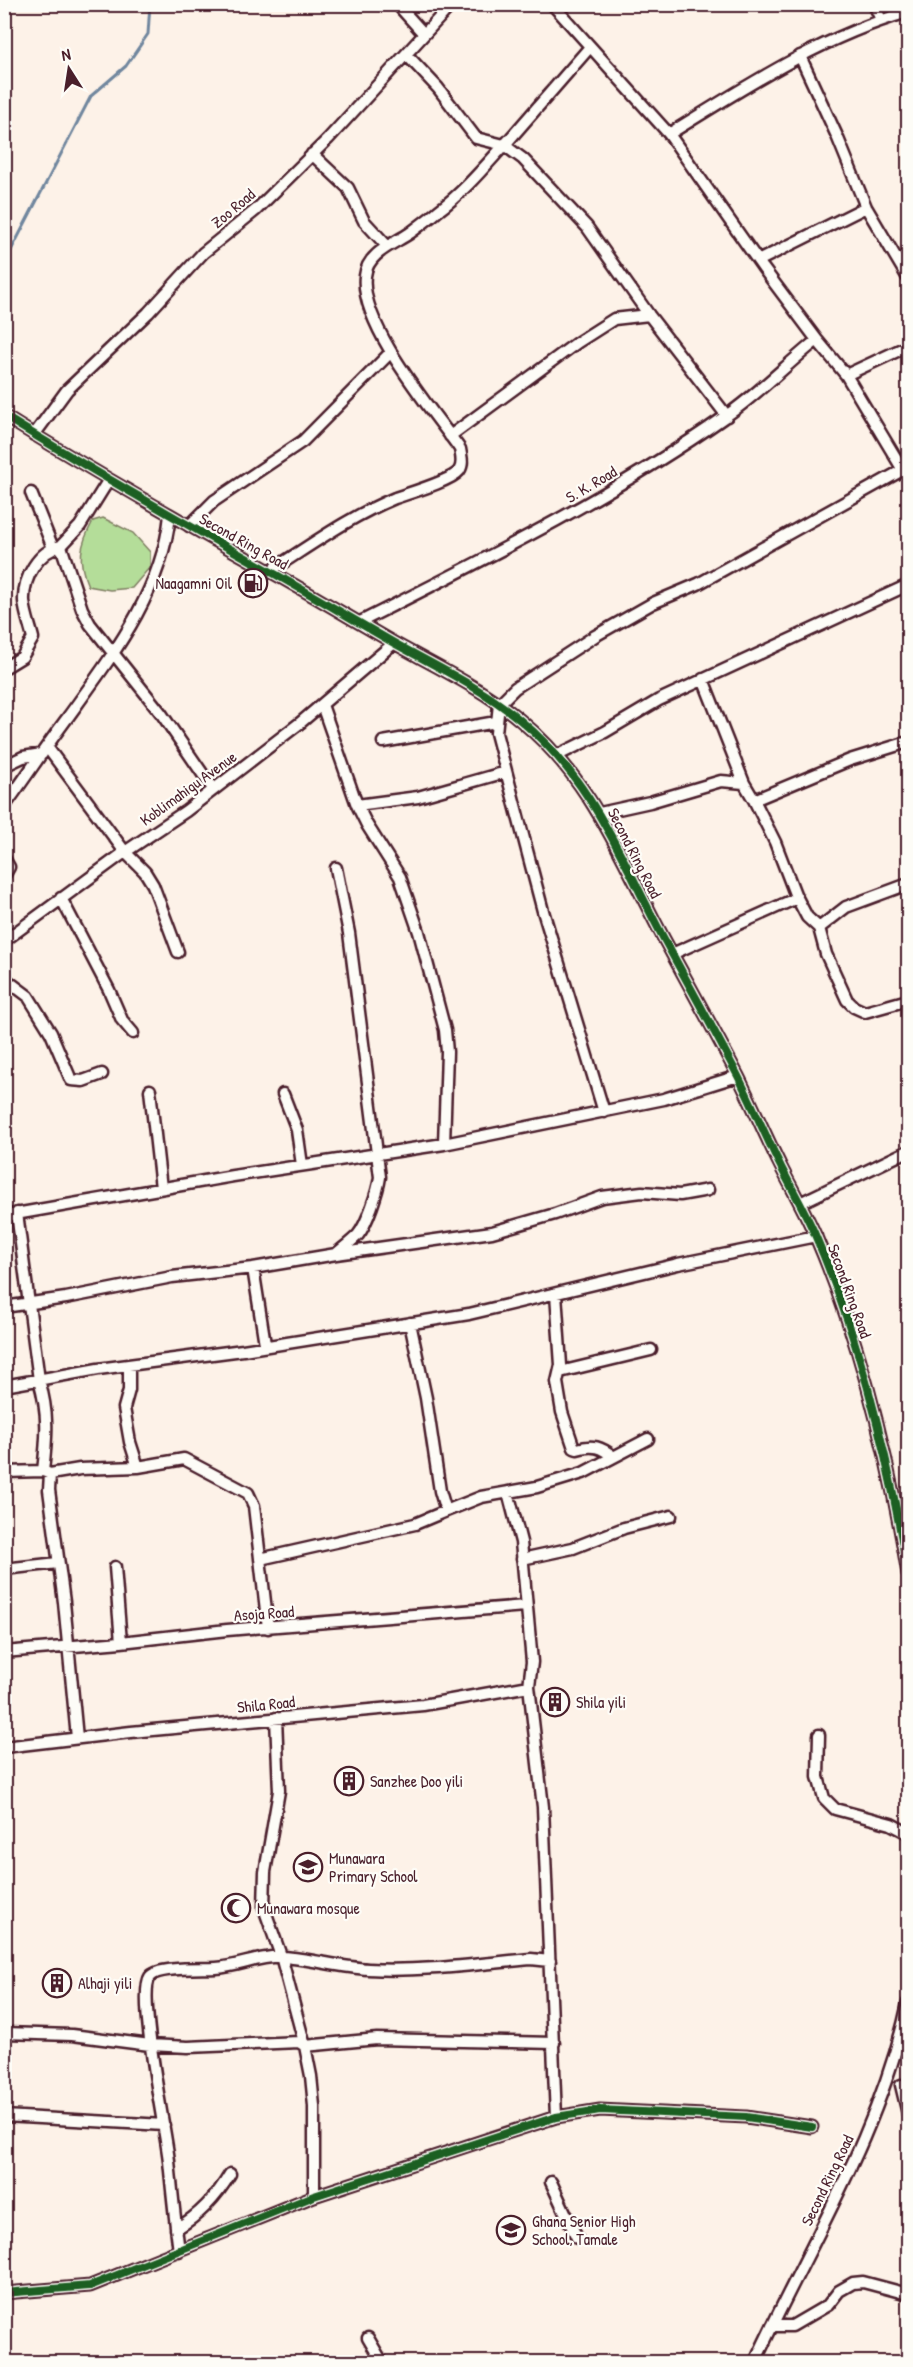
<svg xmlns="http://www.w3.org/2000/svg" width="913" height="2367" font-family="'Patrick Hand',sans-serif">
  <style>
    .green { fill: #b4dd99; stroke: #7f7e62; stroke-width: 1.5 }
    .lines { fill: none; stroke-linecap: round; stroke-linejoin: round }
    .stream { stroke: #70869e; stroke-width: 3 }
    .minor-casing { stroke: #4a1f2b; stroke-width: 15 }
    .minor { stroke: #fdfcf7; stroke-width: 10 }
    .cycleway-casing { stroke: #fdfcf7; stroke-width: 11 }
    .cycleway { stroke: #1b5e20; stroke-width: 8 }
    .labels { text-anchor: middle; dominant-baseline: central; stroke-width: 4.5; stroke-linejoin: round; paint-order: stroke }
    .street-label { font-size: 16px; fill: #4a1f2b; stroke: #fdfcf7 }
    .poi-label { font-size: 16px; fill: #4a1f2b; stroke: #fdfcf7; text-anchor: start }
  </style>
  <rect width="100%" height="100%" fill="#fdf2e8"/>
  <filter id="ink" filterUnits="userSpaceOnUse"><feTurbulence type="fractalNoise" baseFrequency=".0167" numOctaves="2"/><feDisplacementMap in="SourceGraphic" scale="12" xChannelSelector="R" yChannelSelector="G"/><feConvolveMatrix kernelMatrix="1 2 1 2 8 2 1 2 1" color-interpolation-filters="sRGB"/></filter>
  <g filter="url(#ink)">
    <!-- green -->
    <path class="green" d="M103,518L133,533L150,552V567L132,588L110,590L88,586C77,560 80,545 93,521Z"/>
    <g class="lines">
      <!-- stream -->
      <path class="stream" d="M4,264L91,96L126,66L148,34L150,4"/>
      <!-- minor casing -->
      <g class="minor-casing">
        <path id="minor" d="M397,4L424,34
          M552,4L669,134L763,268L817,340L846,375L903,470
          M874,4L881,20
          M406,54L438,88L476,138L504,145L523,159L587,227L649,315L727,416
          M800,56L837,136L866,207L908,278
          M669,134C745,87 821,37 908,12
          M312,154L348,188L364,221L387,246
          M758,261L866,207
          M846,375L908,346
          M4,416C92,471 182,522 273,573C314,596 354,620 394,643C437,667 482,688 520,720C593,780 621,859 664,939C689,985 714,1030 738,1076C753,1106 766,1137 781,1167C793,1191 806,1213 816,1237C862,1344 889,1460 908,1574
          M34,435L67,390L148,313L203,253L256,210L328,139L452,4
          M450,436L578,342L614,319L649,315
          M108,481L80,526L61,546L82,609L90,624L161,713L213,789
          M31,493L53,548
          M189,526L214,501L303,441L391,352
          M270,571C311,545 349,517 395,498C409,493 451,481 459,471C464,464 461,456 460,449C432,410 359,324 365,276C367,253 394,244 410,233C419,226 429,219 438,211C465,191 487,164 509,140C536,109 563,78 590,47
          M360,622C485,559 611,497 726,416C758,394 786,365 817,340
          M4,668L22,657L33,638C30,626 25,613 24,601C23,578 38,551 61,546
          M703,679L744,783
          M322,705L357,805L367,825L400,877L419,932L445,1030L447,1052L444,1144
          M383,742L496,722
          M47,747L125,852L145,872L153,885L178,952
          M558,755L605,732L659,700L908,585
          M4,766L23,757L42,754
          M754,800L775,842L795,894L807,917L819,928L826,954L847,1000L854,1007L865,1012L908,1000
          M357,805L418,797L506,772
          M4,807C26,777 46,746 68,717C112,656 162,592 170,515
          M600,813L650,802L721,781L744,783L754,800L850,760L908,742
          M4,858L9,867L4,876
          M61,898L109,990L122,1020L133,1033
          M819,928L846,907L908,884
          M4,941L125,852L186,811L300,723L394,643
          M672,954L797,898
          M4,978L28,996L51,1033L71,1080L83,1081L102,1074
          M150,1090L161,1188
          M283,1094L297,1130L302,1165
          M604,1112L543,911L496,733L499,704L515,688L595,636L653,603L698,584L908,467
          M800,1203L908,1151
          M17,1213L39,1380C49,1414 47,1437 43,1471
          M4,1216L233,1176L444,1144L664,1099L738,1076
          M336,1254C343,1248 351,1242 358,1235C367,1224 378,1191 380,1177L349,933L336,868
          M253,1268L265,1344
          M556,1294L561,1365L557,1382L562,1412L574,1448L577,1449C593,1444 601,1447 614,1457
          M4,1307L66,1298L172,1277L253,1268L336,1254L492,1232L555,1214L602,1197L642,1192L680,1195L708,1190
          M410,1323L426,1398L440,1491L446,1511L481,1497L537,1487L583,1473L648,1439
          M129,1366V1390L124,1408L130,1442L138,1467
          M560,1372L651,1350
          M4,1386L98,1369L243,1350L469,1314L678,1264L816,1236
          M4,1472L43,1471L50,1474L80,1469L138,1467L184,1459L248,1493L254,1506L268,1628
          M50,1474L49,1490L64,1602L77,1738
          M508,1492L521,1542L532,1662L529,1686L543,1807L556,2117
          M260,1559L415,1524L446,1511
          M522,1559L573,1548L624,1528L671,1516
          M115,1567L121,1642
          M4,1569L58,1563
          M4,1652L121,1642L227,1630L525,1606
          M276,1718L279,1791L265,1872L264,1908L281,1956L305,2046L311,2076L314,2106V2196
          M819,1735L818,1777L824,1798L835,1809L891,1824L908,1833
          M4,1747L131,1732L423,1705L529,1686
          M4,2033L72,2035L150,2045L188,2047L299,2042L305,2046L377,2039L554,2043
          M901,2085L908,2114
          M4,2116L164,2125
          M551,2182L577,2238
          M176,2229C200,2215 216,2198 230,2174
          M179,2251C175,2221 172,2191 169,2161C166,2132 137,1995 150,1977C158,1966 202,1969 216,1968C238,1967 261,1955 283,1957C311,1959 340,1967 368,1969C422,1972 477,1964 531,1959L550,1961
          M4,2293L90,2286L314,2196L556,2117L600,2110L746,2117L812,2127
          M772,2326H792L828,2305L839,2291L853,2283L863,2282L908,2294
          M368,2338L382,2362
          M755,2362C809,2245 881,2131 908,2003"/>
      </g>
      <!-- minor -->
      <use href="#minor" class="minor"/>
      <!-- cycleway casing -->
      <g class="cycleway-casing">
        <path id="cycleway" d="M4,416C92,471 182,522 273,573C314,596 354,620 394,643C437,667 482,688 520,720C593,780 621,859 664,939C689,985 714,1030 738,1076C753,1106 766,1137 781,1167C793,1191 806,1213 816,1237C862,1344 889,1460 908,1574
          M4,2293L90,2286L314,2196L556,2117L600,2110L746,2117L812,2127"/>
      </g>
      <!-- cycleway -->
      <use href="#cycleway" class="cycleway"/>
    </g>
  </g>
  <!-- icons -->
  <defs>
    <g id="fuel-ring" transform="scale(1.5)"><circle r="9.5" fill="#fdfcf7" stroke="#4a1f2b" stroke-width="1.5"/><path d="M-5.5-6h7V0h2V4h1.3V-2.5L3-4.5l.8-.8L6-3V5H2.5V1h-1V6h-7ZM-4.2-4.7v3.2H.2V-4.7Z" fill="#4a1f2b"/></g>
    <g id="building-ring" transform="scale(1.5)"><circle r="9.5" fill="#fdfcf7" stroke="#4a1f2b" stroke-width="1.5"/><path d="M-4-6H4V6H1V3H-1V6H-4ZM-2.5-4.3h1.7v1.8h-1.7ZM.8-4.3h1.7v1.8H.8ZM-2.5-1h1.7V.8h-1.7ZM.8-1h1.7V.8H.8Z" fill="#4a1f2b"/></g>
    <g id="school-ring" transform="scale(1.5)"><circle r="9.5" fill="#fdfcf7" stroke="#4a1f2b" stroke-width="1.5"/><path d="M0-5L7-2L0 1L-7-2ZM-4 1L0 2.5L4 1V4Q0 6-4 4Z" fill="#4a1f2b"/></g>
    <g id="mosque-ring" transform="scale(1.5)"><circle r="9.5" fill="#fdfcf7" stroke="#4a1f2b" stroke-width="1.5"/><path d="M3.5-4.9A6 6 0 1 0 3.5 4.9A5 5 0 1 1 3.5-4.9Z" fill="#4a1f2b"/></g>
  </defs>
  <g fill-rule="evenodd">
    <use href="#fuel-ring" x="253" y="583"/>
    <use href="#building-ring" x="555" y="1702"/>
    <use href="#building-ring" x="349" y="1781"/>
    <use href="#school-ring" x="308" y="1867"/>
    <use href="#mosque-ring" x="236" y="1908"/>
    <use href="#building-ring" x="57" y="1983"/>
    <use href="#school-ring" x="511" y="2230"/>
  </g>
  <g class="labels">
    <!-- street labels -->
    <g class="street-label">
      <text transform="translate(233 208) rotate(-40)">Zoo Road</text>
      <text transform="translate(591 484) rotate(-31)">S. K. Road</text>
      <text transform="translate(244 541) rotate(29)">Second Ring Road</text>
      <text transform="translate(188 788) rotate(-36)">Koblimahigu Avenue</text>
      <text transform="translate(635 853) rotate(63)">Second Ring Road</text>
      <text transform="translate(850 1291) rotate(70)">Second Ring Road</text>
      <text transform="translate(264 1613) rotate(-4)">Asoja Road</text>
      <text transform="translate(266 1704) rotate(-6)">Shila Road</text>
      <text transform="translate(827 2180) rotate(-64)">Second Ring Road</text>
    </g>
    <!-- poi labels -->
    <g class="poi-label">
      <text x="232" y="583" text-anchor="end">Naagamni Oil</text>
      <text x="576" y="1702">Shila yili</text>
      <text x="370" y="1781">Sanzhee Doo yili</text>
      <text x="329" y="1858">Munawara<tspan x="329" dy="18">Primary School</tspan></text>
      <text x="257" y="1908">Munawara mosque</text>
      <text x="78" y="1983">Alhaji yili</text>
      <text x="532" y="2221">Ghana Senior High<tspan x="532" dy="18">School, Tamale</tspan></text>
    </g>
  </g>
  <!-- margin -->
  <rect width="913" height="2367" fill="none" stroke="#fdfcf7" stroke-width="24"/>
  <rect x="12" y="12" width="889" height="2343" fill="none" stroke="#4a1f2b" stroke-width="2" filter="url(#ink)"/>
  <!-- north arrow -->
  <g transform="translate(69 69) rotate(348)" stroke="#fdfcf7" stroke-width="4.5" paint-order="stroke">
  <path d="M0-4.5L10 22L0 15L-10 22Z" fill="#4a1f2b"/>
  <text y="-9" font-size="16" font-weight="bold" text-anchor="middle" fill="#4a1f2b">N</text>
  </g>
</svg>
